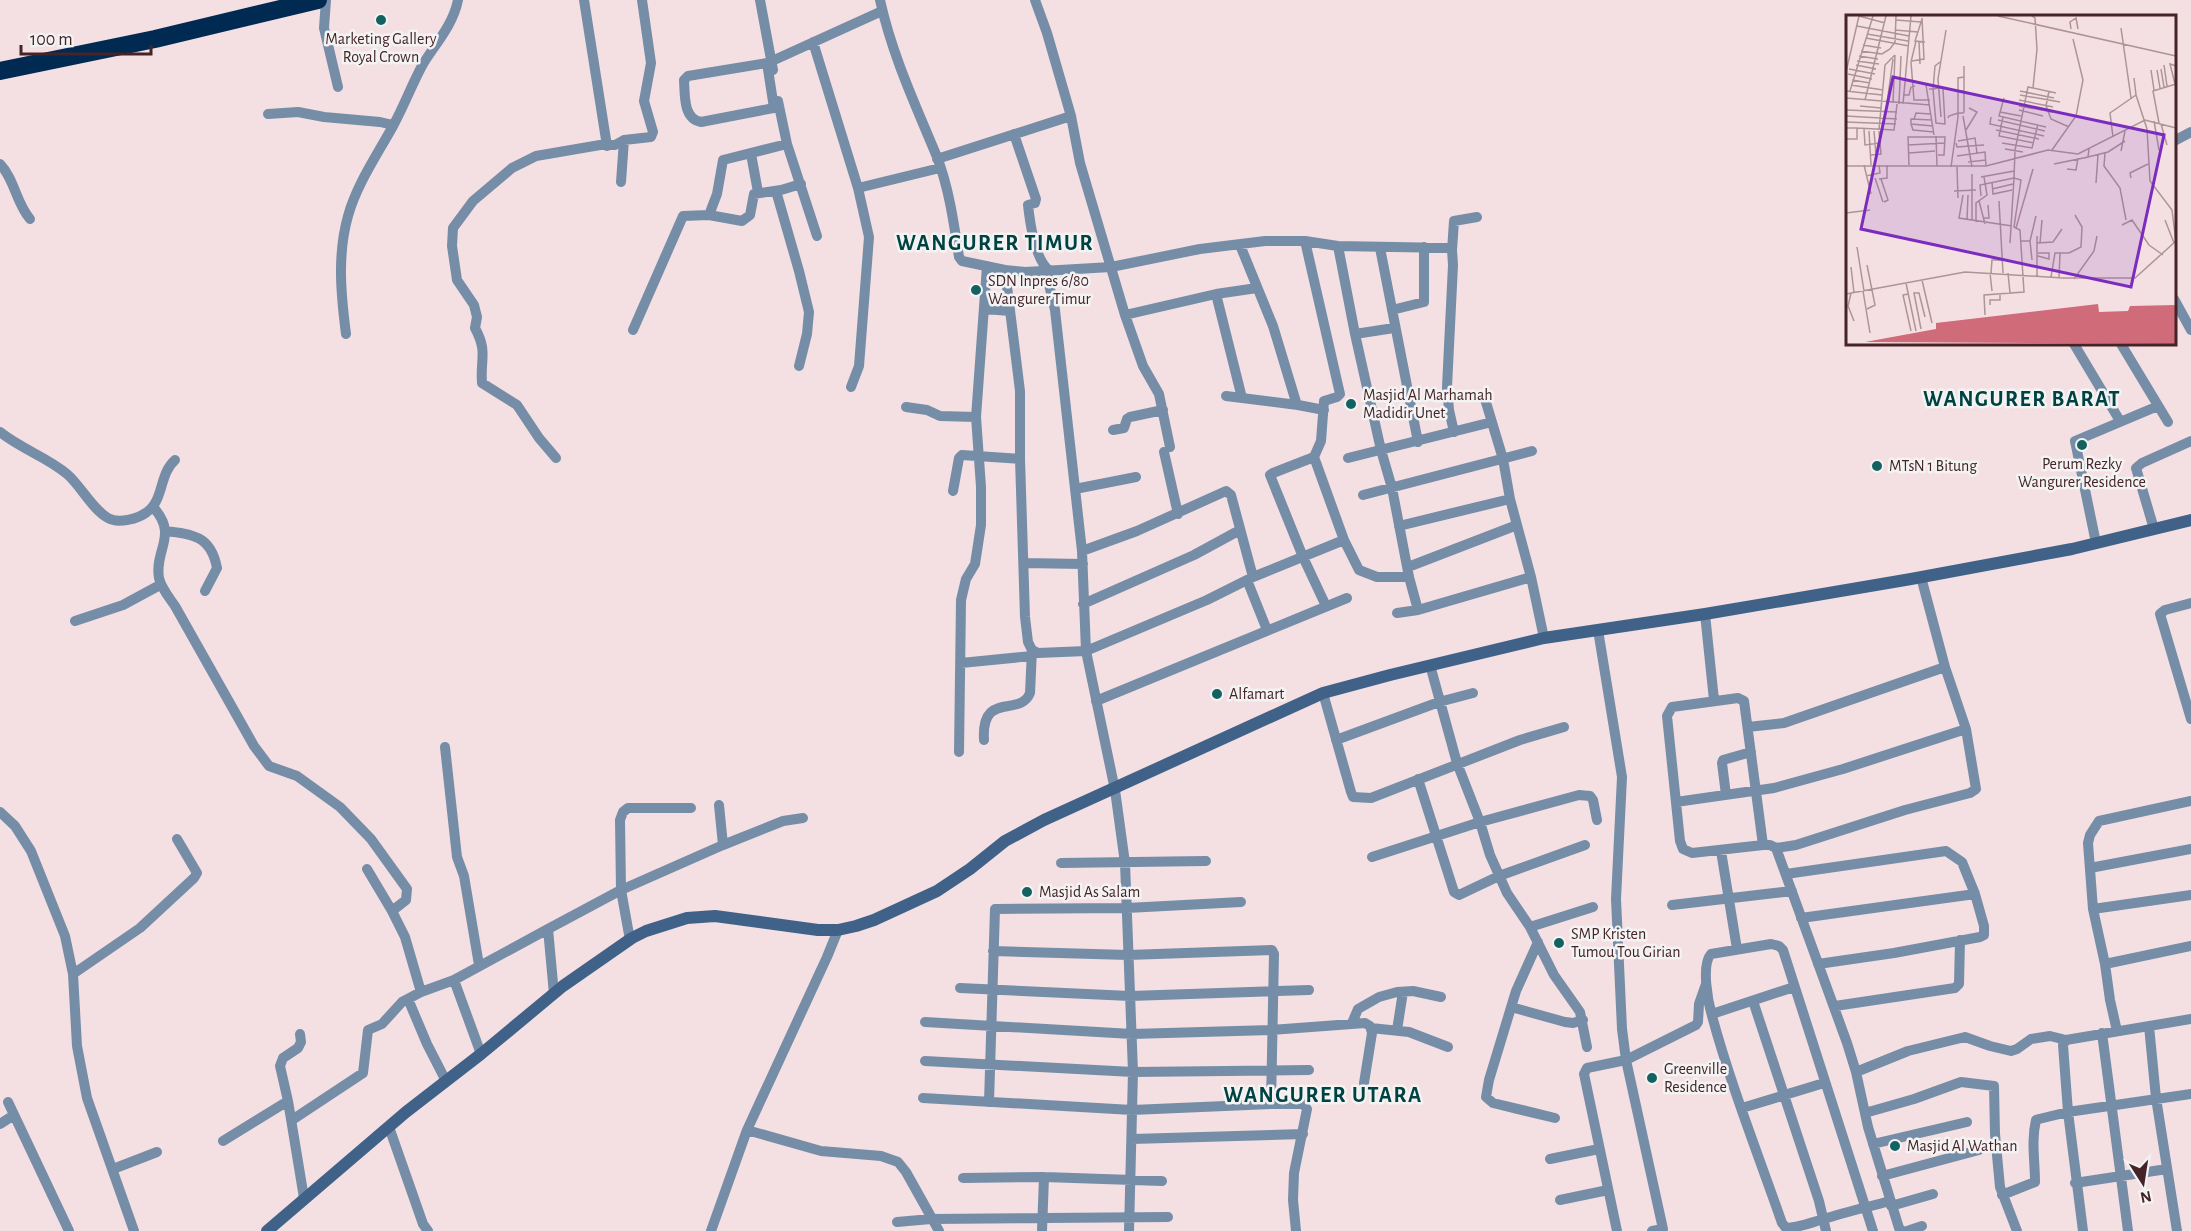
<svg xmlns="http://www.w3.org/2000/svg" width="2191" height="1231" font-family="'Alegreya Sans',sans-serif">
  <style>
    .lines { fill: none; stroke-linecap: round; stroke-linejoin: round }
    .street { stroke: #768da8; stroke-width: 10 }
    .secondary { stroke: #416288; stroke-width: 12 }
    .highway { stroke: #002a52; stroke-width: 18 }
    .poi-dot { fill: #136261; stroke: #f3f3f3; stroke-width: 2 }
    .labels { text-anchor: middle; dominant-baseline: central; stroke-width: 5; stroke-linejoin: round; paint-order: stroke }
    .poi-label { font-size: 16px; fill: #462327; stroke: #f3f3f3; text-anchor: start }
    .district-label { font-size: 22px; font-weight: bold; letter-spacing: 1.5px; fill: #004241; stroke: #f3f3f3 }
    .inset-road { fill: none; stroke: #ae9497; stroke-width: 1.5 }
    .view { fill: #7b2cbf; fill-opacity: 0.15; stroke: #7b2cbf; stroke-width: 3 }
    .inset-edge { fill: none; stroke: #462327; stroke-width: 3 }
  </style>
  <rect width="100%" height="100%" fill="#f4e0e2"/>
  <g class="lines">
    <!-- street -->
    <path class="street" d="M326,0L324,28L338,87
      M584,0L607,146
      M760,0L773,70
      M880,0C892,55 916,106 937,157C949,188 954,224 959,257L962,261L1005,270L1020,391V459L1025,617L1028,642L1032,650L1038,653L1086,651L1115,790L1125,863L1133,1072L1129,1231
      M1035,0L1047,33L1071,116L1080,163L1125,315L1143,366L1159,394L1170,447
      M813,42L858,188L940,168
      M772,61L882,11
      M778,101L787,144L817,236
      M774,108L767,63L688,76L684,80C685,95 683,119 701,122L779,107
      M268,114L298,112L324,117L380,122L393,125
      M1014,134L1036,199L1035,203L1028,205C1030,223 1035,261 1050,271L1047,276L1055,310L1082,551L1086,651L1207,600L1253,577L1344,540L1314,457
      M2174,141L2191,132
      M751,154L758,192
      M937,159L1071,116
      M0,164C15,180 16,203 30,219
      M621,182L624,140
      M776,191L799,271L809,312L807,334L799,366
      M709,215L717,194L723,160L787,144
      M1305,241L1340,394L1337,397L1324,401L1321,441L1314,457L1273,473L1270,475L1303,557L1326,606
      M1240,245L1273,326L1296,402L1298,405L1324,410
      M1338,246L1355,334L1381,450L1392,488L1409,577L1418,610
      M1380,248L1418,442
      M1452,250L1454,221L1477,217
      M1005,270L1025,272L1111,267L1200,249L1265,241H1305L1338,246L1450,248L1452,250L1453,265L1447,387L1449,410L1454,432
      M2174,299L2191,330
      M985,309L1010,311
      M1392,310L1424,302V247
      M1125,315L1216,294
      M633,330L683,216L709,215L742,221L750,215L754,194L781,190L801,184
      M346,334C341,295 337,255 348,216C357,184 377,155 393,126C404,106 412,84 423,64C436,43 453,25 458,0
      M1355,334L1394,328
      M2074,344L2120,421
      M2121,344L2168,422
      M851,387L859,366L869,237L858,188
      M1226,396L1298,405
      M1242,398L1216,294L1257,288
      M1485,399L1503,459L1510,499L1531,577L1544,638
      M906,407L927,410L940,416L976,417
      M1113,430L1124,428L1127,419L1130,417L1163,410
      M0,432C21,449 47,457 67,474C81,486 92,509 108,518C118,524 138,519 147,512C164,500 159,474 175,460
      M1164,452L1178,514
      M556,458L539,438L517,405L482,383C480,359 488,352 475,328L477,317L474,305L457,280L452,246L453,228L473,201L512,168L536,156L600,145H615L624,140L651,137L653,132L644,101L651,63L642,0
      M1348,458L1492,422
      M1075,489L1136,477
      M953,491L959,458L962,455L1020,459
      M1363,495L1532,451
      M153,507C179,535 154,550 159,578C161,588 169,597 175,606L254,746L269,766L297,776L340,807L371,839L407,889L406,900L392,911L405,937L421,992
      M1399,526L1510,499
      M2154,529L2136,468L2142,463L2191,441
      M165,531C193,534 211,536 217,568L205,591
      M1344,540L1359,570L1377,577H1409
      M2096,543L2075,441L2158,406
      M1082,551L1137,531L1226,491L1231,495L1253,577
      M1024,563L1083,564
      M1408,567L1517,525
      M1247,580L1267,630
      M2191,603L2165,610L2160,614L2191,719
      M1083,604L1194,555L1240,530
      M1397,613L1418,610L1531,577
      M1705,614L1714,700
      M75,621L123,605L160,585
      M1598,630L1622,777L1616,899L1622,1029L1626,1060L1663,1229L1652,1231
      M961,663L1032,656
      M1430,665L1457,763L1480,822L1490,855L1507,893L1530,927L1554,975L1580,1012L1587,1047
      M1323,693L1351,792L1353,797L1371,798L1520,740L1564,727
      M1096,701L1347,598
      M1748,727L1784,723L1945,667
      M984,740C981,690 1020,718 1030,693L1032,650
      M1336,740L1439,702L1473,693
      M445,747L457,857L464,876L479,965
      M959,752L961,600L966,579L975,564L981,525V487L976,417L987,266
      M1418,779L1454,892L1459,895L1499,876L1585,845
      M1726,795L1722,763L1723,760L1751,752
      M1676,802L1774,788L1843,769L1966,729
      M719,805L723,845
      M0,812L15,826L31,851L65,936L73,974L77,1046L87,1098L134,1231
      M1763,845L1744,701L1738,698L1672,707L1667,716L1680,841L1683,849L1692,853L1763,845H1770L1776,848L1796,845L1905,810L1970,793L1976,789L1966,729L1945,667L1921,577
      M1776,848L1847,1043L1856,1072L1868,1127L1899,1228L1902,1231
      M1721,851L1737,949
      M1372,857L1480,822L1579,795L1590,796L1593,800L1597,820
      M1061,863L1206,861
      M2090,868L2191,849
      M367,869L392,911
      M1786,874L1946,851L1962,862L1975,894
      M1672,905L1792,891
      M2093,909L2191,895
      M1801,918L1975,894L1984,926V935L1980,937L1894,953L1818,964
      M1530,927L1593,907
      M630,940L621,890L620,820L623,812L628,808H691
      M1538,942L1516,991L1489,1080L1486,1097L1493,1103L1555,1118
      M993,951L1128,955L1272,950L1274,954L1271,1104
      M2105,964L2191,946
      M73,974L140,928L194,878L197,873L177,839
      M454,980L481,1054
      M960,988L1130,996L1309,990
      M554,994L548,929L621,890L723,845L783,821L803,818
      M408,999L427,1044L446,1081
      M1753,1001L1819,1201L1826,1231
      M1835,1006L1955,988L1959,984L1960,940
      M1511,1007L1565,1022L1573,1023L1583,1020
      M1712,1014L1794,987
      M925,1022L1132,1034L1271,1030L1365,1023L1370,1026L1372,1033L1364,1083
      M1352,1023L1358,1009L1379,997L1397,992L1413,991L1441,997
      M2149,1026L2156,1098L2177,1231
      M1371,1028L1409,1032L1448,1047
      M1397,1030L1403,992
      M2117,1031L2110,1000L2105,964L2093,909L2088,843L2090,835L2099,821L2191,801
      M2102,1033L2128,1231
      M300,1034L301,1042L298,1048L283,1058L280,1066L288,1101L304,1198
      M2066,1040L2063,1045L2068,1112L2083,1231
      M925,1061L1133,1072L1309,1070
      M1856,1072L1908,1051L1965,1037L1990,1046L2011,1051L2017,1049L2031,1039L2050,1036L2066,1040L2191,1019
      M923,1098L1132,1110L1271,1104H1303L1307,1109L1294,1173L1293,1200L1296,1231
      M8,1102L69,1231
      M989,1102L995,909L1127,908L1241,902
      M1742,1108L1824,1083
      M1865,1113L1914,1099L1961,1082L1994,1086L1995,1134L2000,1187L2017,1231
      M292,1120L363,1073L368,1030L382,1024L402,1002L421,992L454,980L548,929
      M0,1124L14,1115
      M389,1127L423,1224L428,1231
      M747,1130L821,1151L881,1156L898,1162L906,1172L939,1231
      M1132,1139L1303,1134
      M223,1141L288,1101
      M1873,1144L1967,1122
      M1550,1159L1599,1149
      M113,1169L157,1152
      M1882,1176L1979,1150
      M963,1178L1044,1177L1162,1181
      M2075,1183L2167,1169
      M2002,1195L2035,1182C2035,1161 2031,1141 2036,1120L2039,1119L2068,1112L2191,1094
      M1560,1200L1608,1190
      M1891,1206L1933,1194
      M897,1222L931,1219L1168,1217
      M711,1231L747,1130L827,957L838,930
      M1042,1231L1044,1177
      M1617,1231L1584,1074L1587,1068L1626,1060L1696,1025L1698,1022L1699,1004L1706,984
      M1873,1231L1783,950L1779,946L1771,944L1711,954C1701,965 1708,1002 1712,1016C1731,1086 1758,1154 1782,1223L1786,1228C1799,1228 1812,1222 1824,1219C1846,1212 1868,1207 1890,1201
      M1907,1231L1922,1226"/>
    <!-- secondary -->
    <path class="secondary" d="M267,1231L406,1112L481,1054L563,986L632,938L646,931L687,918L715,916L818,930H838L856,926L874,920L937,891L970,869L1005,841L1044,820L1323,693L1390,675L1544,638L1705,614L1911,579L2072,549L2191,520"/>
    <!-- highway -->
    <path class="highway" d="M0,71L155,39L318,0"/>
  </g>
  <!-- markers -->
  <g class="poi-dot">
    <circle cx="381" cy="20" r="6"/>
    <circle cx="976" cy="290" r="6"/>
    <circle cx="1351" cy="404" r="6"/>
    <circle cx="2082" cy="445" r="6"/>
    <circle cx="1877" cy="466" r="6"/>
    <circle cx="1217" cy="694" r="6"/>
    <circle cx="1027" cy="892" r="6"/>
    <circle cx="1559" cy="943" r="6"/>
    <circle cx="1652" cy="1078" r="6"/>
    <circle cx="1895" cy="1146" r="6"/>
  </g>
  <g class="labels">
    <!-- poi labels -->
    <g class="poi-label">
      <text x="381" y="39" text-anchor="middle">Marketing Gallery<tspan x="381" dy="18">Royal Crown</tspan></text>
      <text x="988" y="281">SDN Inpres 6/80<tspan x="988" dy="18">Wangurer Timur</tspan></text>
      <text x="1363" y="395">Masjid Al Marhamah<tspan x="1363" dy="18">Madidir Unet</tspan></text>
      <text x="2082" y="464" text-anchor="middle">Perum Rezky<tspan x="2082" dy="18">Wangurer Residence</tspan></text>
      <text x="1889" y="466">MTsN 1 Bitung</text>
      <text x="1229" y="694">Alfamart</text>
      <text x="1039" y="892">Masjid As Salam</text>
      <text x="1571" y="934">SMP Kristen<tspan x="1571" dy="18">Tumou Tou Girian</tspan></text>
      <text x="1664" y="1069">Greenville<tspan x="1664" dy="18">Residence</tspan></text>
      <text x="1907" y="1146">Masjid Al Wathan</text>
    </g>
    <!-- district labels -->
    <g class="district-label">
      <text x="995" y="243">WANGURER TIMUR</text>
      <text x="2022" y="399">WANGURER BARAT</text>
      <text x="1323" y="1095">WANGURER UTARA</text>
    </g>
  </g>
  <!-- overview -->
  <g transform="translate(1846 15)">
    <rect width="330" height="330" fill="#f4e0e2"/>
    <path d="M252,289L253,297L282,296L284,291L330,290V329L19,327L90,314V308Z" fill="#d06b79"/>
    <path class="inset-road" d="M13,1L39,8M152,1L330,41M186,1L189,3L191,34L187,73M76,4L69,26L79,27M50,5L75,7M11,11L63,21M275,13L285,83M225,14L224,7L230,3L232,14M49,15L72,17M21,19L62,26M20,23L63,31M70,26L65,47L68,85H84M73,27L74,49M17,30L35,33M15,36L36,39L44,34L49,27L50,1M13,41L32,44M11,46L33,49M66,46L78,44L76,3M10,50L30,54M318,50L321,71M118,51V76M3,54L29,59M315,54L318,72M305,55L308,75M311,55L314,73M0,57L13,1M2,59L26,64M6,65L24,68M329,69L324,49L330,51M5,70L37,75M80,70L88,120M83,74H87L92,73H96L97,74L99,109L90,108L87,74L89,51L94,47M0,76L36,80M4,76L27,1M112,76V63L118,62M174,76L208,83M203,76L200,91L205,104L223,112M57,80H63L65,72L69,71M174,80L214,87M290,80L301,114L304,166L326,195L330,227M0,83L84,90M158,83L153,101L200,112M19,85L40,1M173,85L207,92M41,88L47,44M47,88L49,40M53,89L55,41M57,89L65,1M14,91L35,93M173,91L207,97M0,95L51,97M173,95L197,101M154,97L175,101M0,101L51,104M117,101L126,152M95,102L92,64L100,15M145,102L144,109L198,121M157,102L153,121L188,128M102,103L103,101L112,98H117L118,97V76H112V102L105,152M68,104L70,98L85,99M86,105L65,104V109L87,111M152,105L199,116M308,106L313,135M0,107L50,109M313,108L307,76L330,69M65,109L67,115L88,117M315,109L321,130M0,113H11V124H0M11,113L48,115L51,89M18,114L19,130L34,128M33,115L39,50L49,40M120,115L131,97L123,93M150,115L193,124M23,116L25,150M28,116L30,140M90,121L91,151M267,122L264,98L290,80L288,63M112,126L129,123L131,138M110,128L111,132L138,130M156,128L186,133L192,109M62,130L99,128M159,134L177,137M206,135L230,101L237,65L227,24M275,136L279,116M63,138L89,136M259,138L258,151L274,173L280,205M25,140L35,139L33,116M111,141L139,137L140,151M242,142L262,137L279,126M122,147L140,145M208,149L242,142L243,134M18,150L25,179M63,150L62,122H99L98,140H92M0,151H140L202,135L232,139L299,105L330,113M111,152L112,183M221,154L230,155L232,143M126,159V206M20,161L34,158L33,150M135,162L168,156M29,163L37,187M285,163L284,158L302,149M33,164L41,163V150M35,164L42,185L38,187M146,167L147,179L166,175M250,168L252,140M146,174L167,169M108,176L130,175M117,180L113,203L166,211M135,181L134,170L168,163L164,228M133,186L139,209M153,186L157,258M0,198L24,195M138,203H143L142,190M121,205L122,180M319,205L328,228M130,207V188L141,180L138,162M276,210L286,205L303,230L317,240M170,213L187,154M191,221V261M174,226H184L186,245M184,226L190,201M191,228L207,227L216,214M194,228L196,205M11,232L18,276M192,238H203V244L192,241M21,250L29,290L21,294M5,252L8,278M144,258L146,276M145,258L146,245H158M162,258L164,278M205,262L209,238H223L235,232L236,212L229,200M213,263L214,238M228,264L248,236L251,221M76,265L86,308M60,268L70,316M17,276L24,318M5,278L2,291L8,306M0,279L119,257L217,263H289L330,226M62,279L57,280L65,316M144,290V285H154V280M139,300L138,280L178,277L174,215L168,212L175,165L168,163L169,135L182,72L210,78M75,314L68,278H73L79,302"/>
    <path class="view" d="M47,62L318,120L285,272L15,214Z"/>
    <rect width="330" height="330" class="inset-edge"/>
  </g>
  <!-- north arrow -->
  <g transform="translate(2143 1183) rotate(168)" stroke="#f3f3f3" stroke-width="4.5" paint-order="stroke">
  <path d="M0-4.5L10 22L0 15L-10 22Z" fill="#462327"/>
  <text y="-9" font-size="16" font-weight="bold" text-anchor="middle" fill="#462327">N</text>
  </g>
  <!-- scale -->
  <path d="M21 45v9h130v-9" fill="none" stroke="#462327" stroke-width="3"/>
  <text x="30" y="45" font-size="18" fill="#462327" stroke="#f3f3f3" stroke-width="4.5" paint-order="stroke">100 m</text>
</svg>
